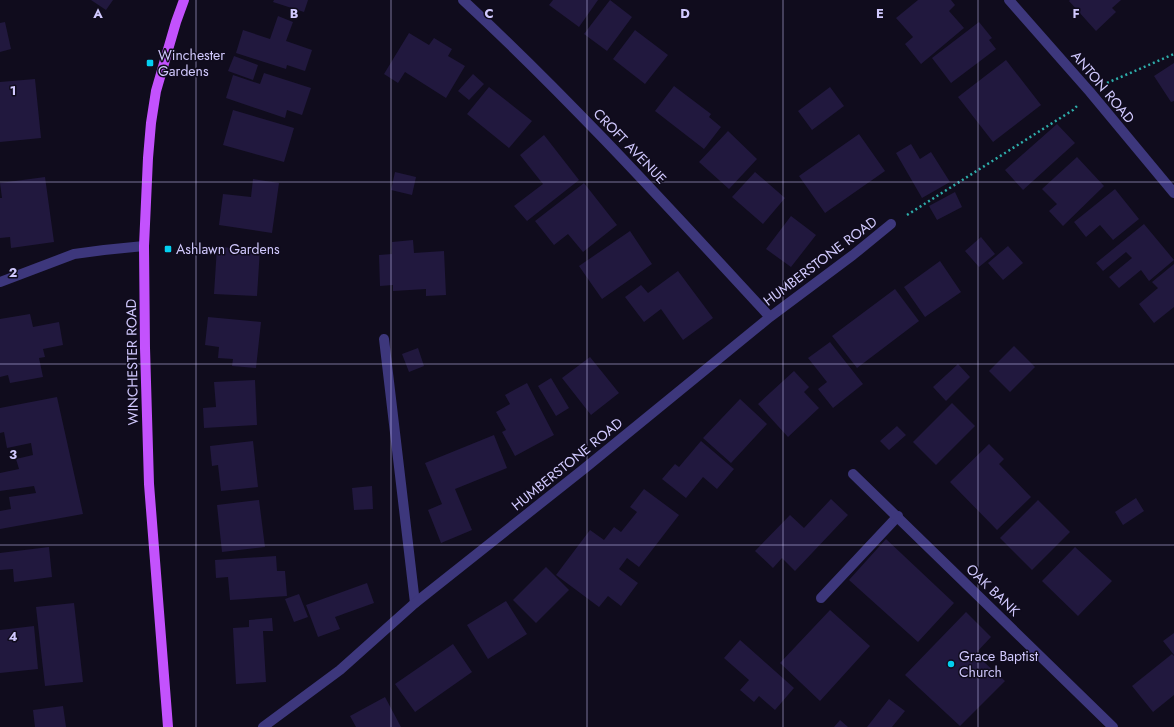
<svg xmlns="http://www.w3.org/2000/svg" width="1174" height="727" font-family="Jost,sans-serif">
  <style>
    .building { fill: #21183e }
    .lines { fill: none; stroke-linecap: round; stroke-linejoin: round }
    .path { stroke: #2eadaa; stroke-width: 2.5; stroke-dasharray: 2 3; stroke-linecap: butt }
    .lane { stroke: #3d377c; stroke-width: 10 }
    .street { stroke: #3d377c; stroke-width: 10 }
    .primary { stroke: #c352fd; stroke-width: 10 }
    .grid { fill: none; stroke: #d1c9fe; stroke-width: 1; stroke-opacity: 0.55 }
    .poi-dot { fill: #03d0f0; stroke: #100c1d; stroke-width: 1.5 }
    .labels { text-anchor: middle; dominant-baseline: central; stroke-width: 3; stroke-linejoin: round; paint-order: stroke }
    .poi-label { font-size: 14px; fill: #d1c9fe; stroke: #100c1d; text-anchor: start }
    .street-label { font-size: 14px; fill: #d1c9fe; stroke: #100c1d }
    .grid-label { font-size: 13px; text-anchor: middle; font-weight: bold; fill: #d1c9fe; stroke: #100c1d; stroke-width: 3; stroke-linejoin: round; paint-order: stroke }
  </style>
  <rect width="100%" height="100%" fill="#100c1d"/>
  <!-- building -->
  <path class="building" d="M91,0H113L106,10Z
    M274,0H308L304,12L273,2Z
    M553,0H598L579,27L549,5Z
    M610,0L632,17L607,51L584,34Z
    M918,0H951L955,5L949,11L964,28L921,64L905,44L913,37L896,18Z
    M1070,0H1121L1112,8L1116,12L1096,31L1069,1Z
    M278,16L293,22L286,41L312,50L305,71L287,65L286,69L236,53L243,30L270,39Z
    M5,22L11,49L0,52V23Z
    M979,22L992,38L989,40L996,49L951,83L932,58Z
    M635,30L668,55L645,84L613,59Z
    M409,33L429,45L434,38L452,49L448,56L465,66L446,98L405,72L398,83L384,74Z
    M234,56L258,65L253,80L228,71Z
    M1006,60L1041,105L993,142L958,97Z
    M1174,63V101L1171,102L1154,76Z
    M264,73L311,88L302,115L287,110L285,118L226,98L233,75L260,84Z
    M473,74L484,84L469,100L458,91Z
    M35,79L41,138L0,142V82Z
    M674,86L711,114L709,117L721,127L704,149L655,111Z
    M489,87L532,121L509,148L467,114Z
    M830,87L844,106L812,130L798,111Z
    M233,110L294,128L284,162L223,145Z
    M1057,124L1075,143L1023,190L1005,170Z
    M728,131L757,159L729,189L699,162Z
    M859,134L885,171L825,213L799,176Z
    M544,135L579,180L527,221L514,206L543,184L520,155Z
    M911,144L920,159L931,152L950,182L922,198L896,153Z
    M1077,157L1104,186L1063,226L1049,211L1057,204L1042,189Z
    M395,172L416,177L412,195L391,190Z
    M755,172L785,198L763,224L732,197Z
    M45,177L54,242L11,248L10,237L0,238V198H2L0,183Z
    M253,179L279,183L272,233L219,225L223,194L251,197Z
    M584,183L617,225L583,252L568,234L554,245L535,221Z
    M1115,189L1139,219L1113,240L1100,225L1086,237L1074,222Z
    M955,192L962,207L937,220L929,206Z
    M791,216L816,235L791,267L766,249Z
    M1144,224L1174,260L1149,281L1141,270L1119,288L1109,277L1132,258L1126,252L1103,271L1096,263Z
    M630,231L652,264L602,299L579,266Z
    M981,237L995,254L979,267L965,251Z
    M413,240L414,253L444,251L446,295L426,296V289L393,291V285L380,286L379,255L392,254V242Z
    M1008,246L1023,263L1003,280L988,263Z
    M217,247L260,249L257,296L214,294Z
    M940,261L961,292L925,317L904,287Z
    M1174,264V307L1154,323L1139,304L1158,288L1152,282Z
    M678,271L713,318L683,340L661,309L644,322L625,297L641,285L648,293Z
    M895,289L919,321L857,368L832,336Z
    M30,314L33,327L59,322L63,345L43,349L45,357L39,358L43,377L10,383L8,375L0,377V319Z
    M208,317L261,322L256,368L232,366L233,359L218,358L219,347L205,345Z
    M830,342L863,384L833,408L818,389L827,382L808,358Z
    M1014,346L1035,367L1010,392L989,371Z
    M418,348L424,366L409,372L402,354Z
    M590,357L619,393L591,415L562,378Z
    M958,364L970,377L946,401L933,387Z
    M794,371L809,387L804,392L819,408L788,437L758,404Z
    M551,378L569,408L556,416L538,386Z
    M255,380L257,425L204,428L203,408L216,407L214,382Z
    M527,383L554,435L515,456L502,432L506,430L496,412L510,404L505,395Z
    M57,397L83,514L0,529V511L11,509L9,497L36,493L34,486L0,491V473L19,469L16,459L33,455L31,443L7,448L4,432L0,433V408Z
    M740,399L767,424L731,463L703,438Z
    M952,403L975,426L936,465L913,442Z
    M897,426L906,435L889,450L880,441Z
    M494,435L507,468L455,489L472,530L441,543L428,510L442,504L425,463Z
    M253,441L258,487L221,491L218,465L212,466L210,446Z
    M701,441L734,469L717,489L703,477L686,498L662,479L675,464L679,467Z
    M989,444L1004,459L999,464L1031,497L997,530L950,482Z
    M372,486L373,509L354,510L352,488Z
    M644,489L679,515L639,567L627,558L619,569L638,583L621,606L608,596L599,607L556,575L590,530L604,540L614,527L621,532L637,512L630,507Z
    M1136,498L1144,511L1123,525L1115,512Z
    M831,499L848,515L795,571L782,558L773,568L755,551L790,515L804,528Z
    M259,500L265,547L222,552L217,505Z
    M1038,500L1070,532L1032,570L1000,538Z
    M886,539L954,603L918,642L849,580Z
    M49,547L52,577L14,582L13,569L0,570V553Z
    M1075,547L1112,581L1078,616L1042,581Z
    M276,556L277,571H285L287,596L230,600L228,577L216,578L215,560Z
    M546,567L569,590L536,623L513,600Z
    M367,583L374,603L335,617L340,629L318,637L306,605Z
    M299,594L308,617L294,622L285,599Z
    M506,601L527,634L488,659L467,625Z
    M74,603L83,682L45,686L36,607Z
    M830,610L870,646L820,701L780,663Z
    M966,612L991,637L975,654L1005,681L960,726L905,675Z
    M272,618L273,631H263L266,682L236,684L233,628L249,627V620Z
    M34,626L38,669L0,673V630Z
    M1174,633V655L1163,641Z
    M740,640L794,688L775,710L759,696L754,702L740,690L749,680L724,658Z
    M453,644L472,672L415,712L395,684Z
    M1172,654L1174,656V695L1153,712L1132,686Z
    M385,697L401,727H356L350,716Z
    M889,699L905,711L892,727H867Z
    M63,706L66,727H35L33,710Z
    M840,720L848,727H834Z"/>
  <g class="lines">
    <!-- path -->
    <path class="path" d="M1107,83L1174,54
      M907,215L1073,110L1078,105"/>
    <!-- lane -->
    <path class="lane" d="M384,339L415,603
      M821,598L898,516"/>
    <!-- street -->
    <path class="street" d="M463,0C571,100 670,209 770,317
      M1009,0L1090,92L1174,193
      M0,282L74,254L104,250L144,246
      M853,474L1113,727
      M263,727L340,670L415,603L585,468L770,317L853,255L891,224"/>
    <!-- primary -->
    <path class="primary" d="M168,727L149,484L145,348L144,246L148,158L151,123L156,91L176,22L184,0"/>
  </g>
  <!-- grid -->
  <path class="grid" d="M196,0V727M391,0V727M587,0V727M783,0V727M978,0V727M0,182H1174M0,364H1174M0,545H1174"/>
  <!-- markers -->
  <g class="poi-dot">
    <rect x="146" y="59" width="8" height="8" rx="2"/>
    <rect x="164" y="245" width="8" height="8" rx="2"/>
    <circle cx="951" cy="664" r="4"/>
  </g>
  <g class="labels">
    <!-- poi labels -->
    <g class="poi-label">
      <text x="158" y="55">Winchester<tspan x="158" dy="16">Gardens</tspan></text>
      <text x="176" y="249">Ashlawn Gardens</text>
      <text x="959" y="656">Grace Baptist<tspan x="959" dy="16">Church</tspan></text>
    </g>
    <!-- street labels -->
    <g class="street-label">
      <text transform="translate(1103 87) rotate(50)">ANTON ROAD</text>
      <text transform="translate(630 146) rotate(46)">CROFT AVENUE</text>
      <text transform="translate(820 261) rotate(-37)">HUMBERSTONE ROAD</text>
      <text transform="translate(132 362) rotate(-91)">WINCHESTER ROAD</text>
      <text transform="translate(567 464) rotate(-39)">HUMBERSTONE ROAD</text>
      <text transform="translate(993 590) rotate(44)">OAK BANK</text>
    </g>
  </g>
  <g class="grid-label">
    <text x="98" y="18">A</text>
    <text x="294" y="18">B</text>
    <text x="489" y="18">C</text>
    <text x="685" y="18">D</text>
    <text x="880" y="18">E</text>
    <text x="1076" y="18">F</text>
    <text x="13" y="95">1</text>
    <text x="13" y="277">2</text>
    <text x="13" y="459">3</text>
    <text x="13" y="641">4</text>
  </g>
</svg>
